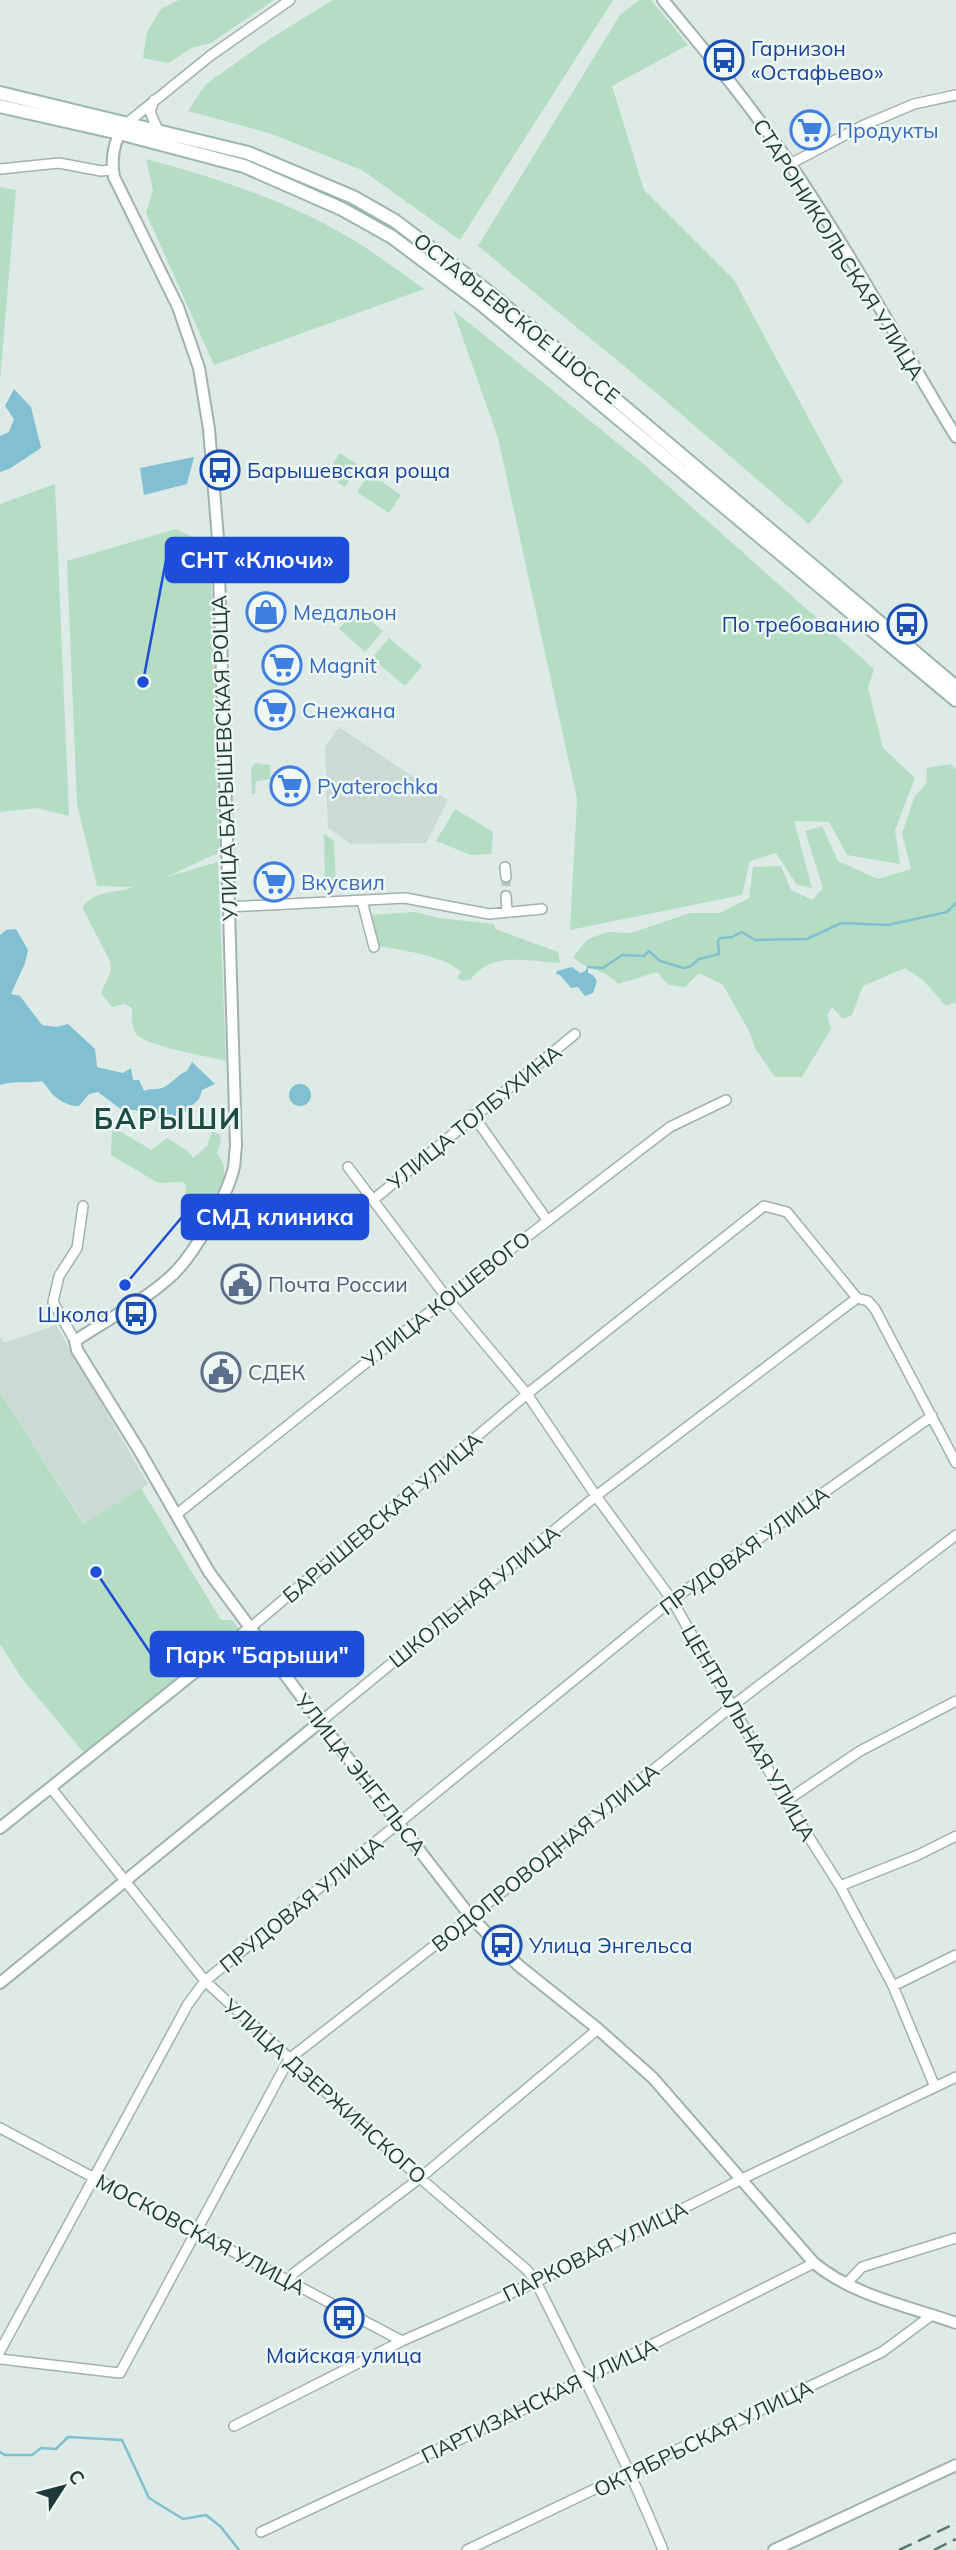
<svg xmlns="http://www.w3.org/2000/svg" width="956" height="2550" font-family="Mulish,sans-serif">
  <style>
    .built { fill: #ccdad5 }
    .green { fill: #b5ddc3 }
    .water { fill: #81bfd3 }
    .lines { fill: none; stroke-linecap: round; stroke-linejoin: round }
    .stream { stroke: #81bfd3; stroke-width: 2.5 }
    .minor-tunnel { stroke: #b7c7c3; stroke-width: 9; stroke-dasharray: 9 4.5; stroke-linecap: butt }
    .minor-casing { stroke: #a0b2ad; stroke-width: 12 }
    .tertiary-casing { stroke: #a0b2ad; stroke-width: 14 }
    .secondary-casing { stroke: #9cb7af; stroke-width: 16 }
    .minor { stroke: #fff; stroke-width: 9 }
    .tertiary { stroke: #fff; stroke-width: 10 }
    .secondary { stroke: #fff; stroke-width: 12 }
    .rail { stroke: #587771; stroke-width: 2.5; stroke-dasharray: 14 7; stroke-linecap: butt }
    .labels { text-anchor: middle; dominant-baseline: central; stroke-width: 5; stroke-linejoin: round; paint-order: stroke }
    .transit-label { font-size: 21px; fill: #164399; stroke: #eef7f3; text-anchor: start }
    .shop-label { font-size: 21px; fill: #366cbe; stroke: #eef7f3; text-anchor: start }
    .street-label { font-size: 21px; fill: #1e3a35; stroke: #eef7f3 }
    .service-label { font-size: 21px; fill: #4e5e75; stroke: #eef7f3; text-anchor: start }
    .district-label { font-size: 28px; font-weight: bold; letter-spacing: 2px; fill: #1a4d45; stroke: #eef7f3 }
    .leader { fill: none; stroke: #1d4ed8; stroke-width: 2.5 }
    .callout-dot { fill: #1d4ed8; stroke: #eef7f3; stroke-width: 2.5 }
    .callout { fill: #1d4ed8; stroke: #1d4ed8; stroke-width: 2.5 }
    .callout-label { font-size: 23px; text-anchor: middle; font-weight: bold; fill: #fff }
  </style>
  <rect width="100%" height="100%" fill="#ddeae6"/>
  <!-- built -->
  <path class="built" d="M339,727L448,800L426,843L351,844L328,828L325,747Z
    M56,1325L148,1484L85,1524L0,1392V1337L4,1343Z"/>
  <!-- green -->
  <path class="green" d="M179,0H274L211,43L191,48L169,63L143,58L147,32L161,9Z
    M333,0H613L460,240L362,170L272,134L188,111L205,85L268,40Z
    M639,0H651L688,45L612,86L644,190L734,280L843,482L809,524L653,390L478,246L620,15Z
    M146,159C221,179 297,204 363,246C384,260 404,275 424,289L214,365L146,213L153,190Z
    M0,187L16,190L0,381Z
    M453,310L641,462L874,669L868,688L883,748L915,778L895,830L900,864L847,855L829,822L794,821L812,888L797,885L776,853L750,861L742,895L570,930L577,799L498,438Z
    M340,453L359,466L345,487L326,474Z
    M369,473L401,495L389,513L357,492Z
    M55,484L69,816L37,808L0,812V504Z
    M176,529L210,545L220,852L166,877L218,862L226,1061C208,1056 149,1047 137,1035C131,1028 132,1017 132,1008L124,1004L112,1007L101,993L111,971L110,961L82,907C99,888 112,895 133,887L97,886L77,804L67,561Z
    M356,609L383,631L365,652L339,629Z
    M389,638L422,666L405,686L372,658Z
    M255,763L270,765L271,779L256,781L255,794H252L251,768Z
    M951,764L956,770V1002L946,1006L922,979L905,968L863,986L852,1015L843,1019L832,1007L827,1015L831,1029L802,1077H775L755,1048L749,1031L723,985L699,973L685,987L669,985L657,972L618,984C601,966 591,974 573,957L588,939L608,932L631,933L690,913H720L749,898L753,867L781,866L791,890L812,900L823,888L805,831L822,826L838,861L878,879L911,869L902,833L915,796L926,784L927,768Z
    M455,809L493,832L491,854L471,855L436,841Z
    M324,834L334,841L336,883H325Z
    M415,912L439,918L494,924L495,929L558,952L560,963C531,961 491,951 471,979L464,981L457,978L461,972C445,955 398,950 375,945L368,915Z
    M112,1127L152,1150L167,1138L188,1151L193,1158L207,1146L212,1132L219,1134L221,1141L217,1153C234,1176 219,1194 203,1213L185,1199L186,1184L181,1182L158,1183L111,1155Z
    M0,1392L84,1524L141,1488L221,1620H232L241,1631L85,1754L21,1677L0,1644Z"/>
  <!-- water -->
  <path class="water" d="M14,389L31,407L41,448L9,469L0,472V436L9,432L14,419L5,406Z
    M194,457L187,484L144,495L140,468Z
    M16,929L28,950L25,963L11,994L20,996L42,1025L56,1027L68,1024L95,1049L97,1067L123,1073L131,1068L133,1080H139L144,1091C150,1088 155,1090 162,1088C172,1084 178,1074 187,1071L192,1062L215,1084L202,1090L199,1099L185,1112L165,1120L156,1119L135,1110H122L98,1092L89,1094L79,1106C69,1107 55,1099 49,1090C46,1086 45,1083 41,1081C28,1084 15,1080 0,1085V935L6,930Z
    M572,967L580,973L584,972L588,967V973L593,975L597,981L593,993L585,996L578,987L571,988L560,975L556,974L557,971Z
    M289 1095a11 11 0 1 1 22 0a11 11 0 1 1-22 0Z"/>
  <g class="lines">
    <!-- stream -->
    <path class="stream" d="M588,967L603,968L622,955L644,956L649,951L660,961L684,968L691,966L699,959L719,954L718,941L720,938L732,937L742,932L755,940L807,939L841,923L888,925L947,912L956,903
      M0,2452L5,2455H32L41,2448L56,2449L68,2437L122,2440L149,2498L183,2519L206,2515L221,2527L239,2550"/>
    <!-- minor-tunnel -->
    <path class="minor-tunnel" d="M506,877V896"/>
    <!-- minor casing -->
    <g class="minor-casing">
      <path id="minor" d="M154,100L150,112L158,130
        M127,123L210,56L290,0
        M790,164L862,126L914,104L956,95
        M0,169L59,163L101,171L112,170
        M505,867L506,877
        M506,896L507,912
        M362,901L374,947
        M228,907L405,898L489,914L542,909
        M473,1115L547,1220
        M348,1167L447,1298L527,1394L596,1496L672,1600L786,1801L840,1886L893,1986L935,2087
        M373,1200L575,1034
        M857,1298L868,1301L875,1309L956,1463
        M75,1341L53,1302L59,1276L77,1248L83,1206
        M177,1514L447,1298L670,1127L726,1100
        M250,1628L527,1394L764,1206L787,1212L857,1298
        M320,1722L596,1496L857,1298
        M51,1788L205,1981L420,2178L527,2270L536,2282C581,2372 625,2457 663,2550
        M786,1801L860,1751L956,1701
        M840,1886L918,1855L956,1836
        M893,1986L956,1955
        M0,2128L402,2341
        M288,2281L294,2273L420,2178L598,2029
        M846,2284L862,2267L956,2238
        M0,2351L188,2004L205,1981L672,1600L932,1416
        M0,2359L120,2373L289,2059L471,1917L731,1707L956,1535
        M234,2426L402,2341L536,2282L742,2179L956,2077
        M261,2532L512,2415L814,2263
        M467,2550L882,2352L932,2315"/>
    </g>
    <!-- tertiary casing -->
    <g class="tertiary-casing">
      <path id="tertiary" d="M663,0C707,53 752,107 790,164C850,252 901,346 956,437
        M124,127C113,141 111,161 114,177L178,307L199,368L209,429L218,539L236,1146C235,1153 235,1160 234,1167C227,1197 192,1259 169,1278C141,1303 106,1320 75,1341L77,1350L139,1450L209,1572L320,1722L471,1917L518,1965L598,2029L653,2078L814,2263C854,2296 908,2306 956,2323
        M0,1828L250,1628
        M0,1983L320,1722
        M774,2550L956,2465"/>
    </g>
    <!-- secondary casing -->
    <g class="secondary-casing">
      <path id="secondary" d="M0,93L248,153L353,197L395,221L486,290L956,687
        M0,106L119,133L244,166L342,209L392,237L480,303L956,700"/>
    </g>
    <!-- minor -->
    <use href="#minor" class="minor"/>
    <!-- tertiary -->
    <use href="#tertiary" class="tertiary"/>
    <!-- secondary -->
    <use href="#secondary" class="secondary"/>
    <!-- rail -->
    <path class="rail" d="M899,2550L956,2523
      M934,2550L956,2539"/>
  </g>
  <!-- icons -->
  <defs>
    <g id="bus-ring" transform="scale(2.0125)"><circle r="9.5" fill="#eef7f3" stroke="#1a4fb4" stroke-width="1.5"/><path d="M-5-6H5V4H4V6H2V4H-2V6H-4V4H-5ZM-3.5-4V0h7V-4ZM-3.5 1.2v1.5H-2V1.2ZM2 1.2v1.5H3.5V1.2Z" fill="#1a4fb4"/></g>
    <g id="supermarket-ring" transform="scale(2.0125)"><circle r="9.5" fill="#eef7f3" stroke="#3f7fe0" stroke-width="1.5"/><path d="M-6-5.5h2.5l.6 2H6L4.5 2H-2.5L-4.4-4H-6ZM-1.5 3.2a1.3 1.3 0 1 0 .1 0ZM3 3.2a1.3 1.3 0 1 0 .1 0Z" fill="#3f7fe0"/></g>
    <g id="shop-ring" transform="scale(2.0125)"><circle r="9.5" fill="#eef7f3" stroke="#3f7fe0" stroke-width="1.5"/><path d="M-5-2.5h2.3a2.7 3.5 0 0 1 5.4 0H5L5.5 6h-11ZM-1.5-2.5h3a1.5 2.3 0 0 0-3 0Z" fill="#3f7fe0"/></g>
    <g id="civic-ring" transform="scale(2.0125)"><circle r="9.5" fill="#eef7f3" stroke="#5c6f8a" stroke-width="1.5"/><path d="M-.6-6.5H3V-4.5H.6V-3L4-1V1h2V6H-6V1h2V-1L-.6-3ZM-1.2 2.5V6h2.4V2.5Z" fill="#5c6f8a"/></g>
  </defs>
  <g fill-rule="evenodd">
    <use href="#bus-ring" x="724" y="60"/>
    <use href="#supermarket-ring" x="810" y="130"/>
    <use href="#bus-ring" x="220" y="470"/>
    <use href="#shop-ring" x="266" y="612"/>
    <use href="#bus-ring" x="907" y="624"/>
    <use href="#supermarket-ring" x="282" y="665"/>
    <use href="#supermarket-ring" x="275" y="710"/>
    <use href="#supermarket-ring" x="290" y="786"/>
    <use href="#supermarket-ring" x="274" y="882"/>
    <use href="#civic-ring" x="241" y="1284"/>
    <use href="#bus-ring" x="136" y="1314"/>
    <use href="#civic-ring" x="221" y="1372"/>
    <use href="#bus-ring" x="502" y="1945"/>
    <use href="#bus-ring" x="344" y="2318"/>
  </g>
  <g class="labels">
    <!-- transit labels -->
    <g class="transit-label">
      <text x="751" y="48">Гарнизон<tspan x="751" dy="24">«Остафьево»</tspan></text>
      <text x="247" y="470">Барышевская роща</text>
      <text x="880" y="624" text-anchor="end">По требованию</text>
      <text x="109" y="1314" text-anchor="end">Школа</text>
      <text x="529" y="1945">Улица Энгельса</text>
      <text x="344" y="2355" text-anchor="middle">Майская улица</text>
    </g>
    <!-- shop labels -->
    <g class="shop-label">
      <text x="837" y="130">Продукты</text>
      <text x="293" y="612">Медальон</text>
      <text x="309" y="665">Magnit</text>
      <text x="302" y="710">Снежана</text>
      <text x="317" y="786">Pyaterochka</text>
      <text x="301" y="882">Вкусвил</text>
    </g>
    <!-- street labels -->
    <g class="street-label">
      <text transform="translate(839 249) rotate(58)">СТАРОНИКОЛЬСКАЯ УЛИЦА</text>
      <text transform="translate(517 318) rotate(39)">ОСТАФЬЕВСКОЕ ШОССЕ</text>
      <text transform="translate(224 758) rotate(-92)">УЛИЦА БАРЫШЕВСКАЯ РОЩА</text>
      <text transform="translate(474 1117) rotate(-39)">УЛИЦА ТОЛБУХИНА</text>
      <text transform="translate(446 1299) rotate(-38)">УЛИЦА КОШЕВОГО</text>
      <text transform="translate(382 1517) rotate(-40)">БАРЫШЕВСКАЯ УЛИЦА</text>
      <text transform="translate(744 1550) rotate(-36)">ПРУДОВАЯ УЛИЦА</text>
      <text transform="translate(474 1596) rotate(-39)">ШКОЛЬНАЯ УЛИЦА</text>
      <text transform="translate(749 1733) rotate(60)">ЦЕНТРАЛЬНАЯ УЛИЦА</text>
      <text transform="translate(361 1774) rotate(52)">УЛИЦА ЭНГЕЛЬСА</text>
      <text transform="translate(545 1857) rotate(-39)">ВОДОПРОВОДНАЯ УЛИЦА</text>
      <text transform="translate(301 1904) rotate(-39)">ПРУДОВАЯ УЛИЦА</text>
      <text transform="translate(325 2091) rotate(42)">УЛИЦА ДЗЕРЖИНСКОГО</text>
      <text transform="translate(201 2234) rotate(28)">МОСКОВСКАЯ УЛИЦА</text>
      <text transform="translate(595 2251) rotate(-26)">ПАРКОВАЯ УЛИЦА</text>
      <text transform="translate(539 2400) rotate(-26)">ПАРТИЗАНСКАЯ УЛИЦА</text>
      <text transform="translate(703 2438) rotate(-26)">ОКТЯБРЬСКАЯ УЛИЦА</text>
    </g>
    <!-- service labels -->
    <g class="service-label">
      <text x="268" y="1284">Почта России</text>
      <text x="248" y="1372">СДЕК</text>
    </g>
    <!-- district labels -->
    <g class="district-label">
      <text x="168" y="1118">БАРЫШИ</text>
    </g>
  </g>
  <!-- callouts -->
  <path class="leader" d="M143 682L166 560M125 1285L182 1217M96 1572L151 1654"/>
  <g class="callout-dot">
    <circle cx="143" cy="682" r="7"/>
    <circle cx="125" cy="1285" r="7"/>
    <circle cx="96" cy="1572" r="7"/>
  </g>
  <g class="callout">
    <rect x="166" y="538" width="182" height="44" rx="7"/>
    <rect x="182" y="1195" width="186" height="44" rx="7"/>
    <rect x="151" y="1632" width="212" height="44" rx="7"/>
  </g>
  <g class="callout-label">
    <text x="257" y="568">СНТ «Ключи»</text>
    <text x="275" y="1225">СМД клиника</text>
    <text x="257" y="1663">Парк "Барыши"</text>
  </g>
  <!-- north arrow -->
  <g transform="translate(63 2487) rotate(54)" stroke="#eef7f3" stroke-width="5" paint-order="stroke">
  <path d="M0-5L12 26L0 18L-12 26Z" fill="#1e3a35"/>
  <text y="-10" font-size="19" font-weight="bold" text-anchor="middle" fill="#1e3a35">С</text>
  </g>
</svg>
